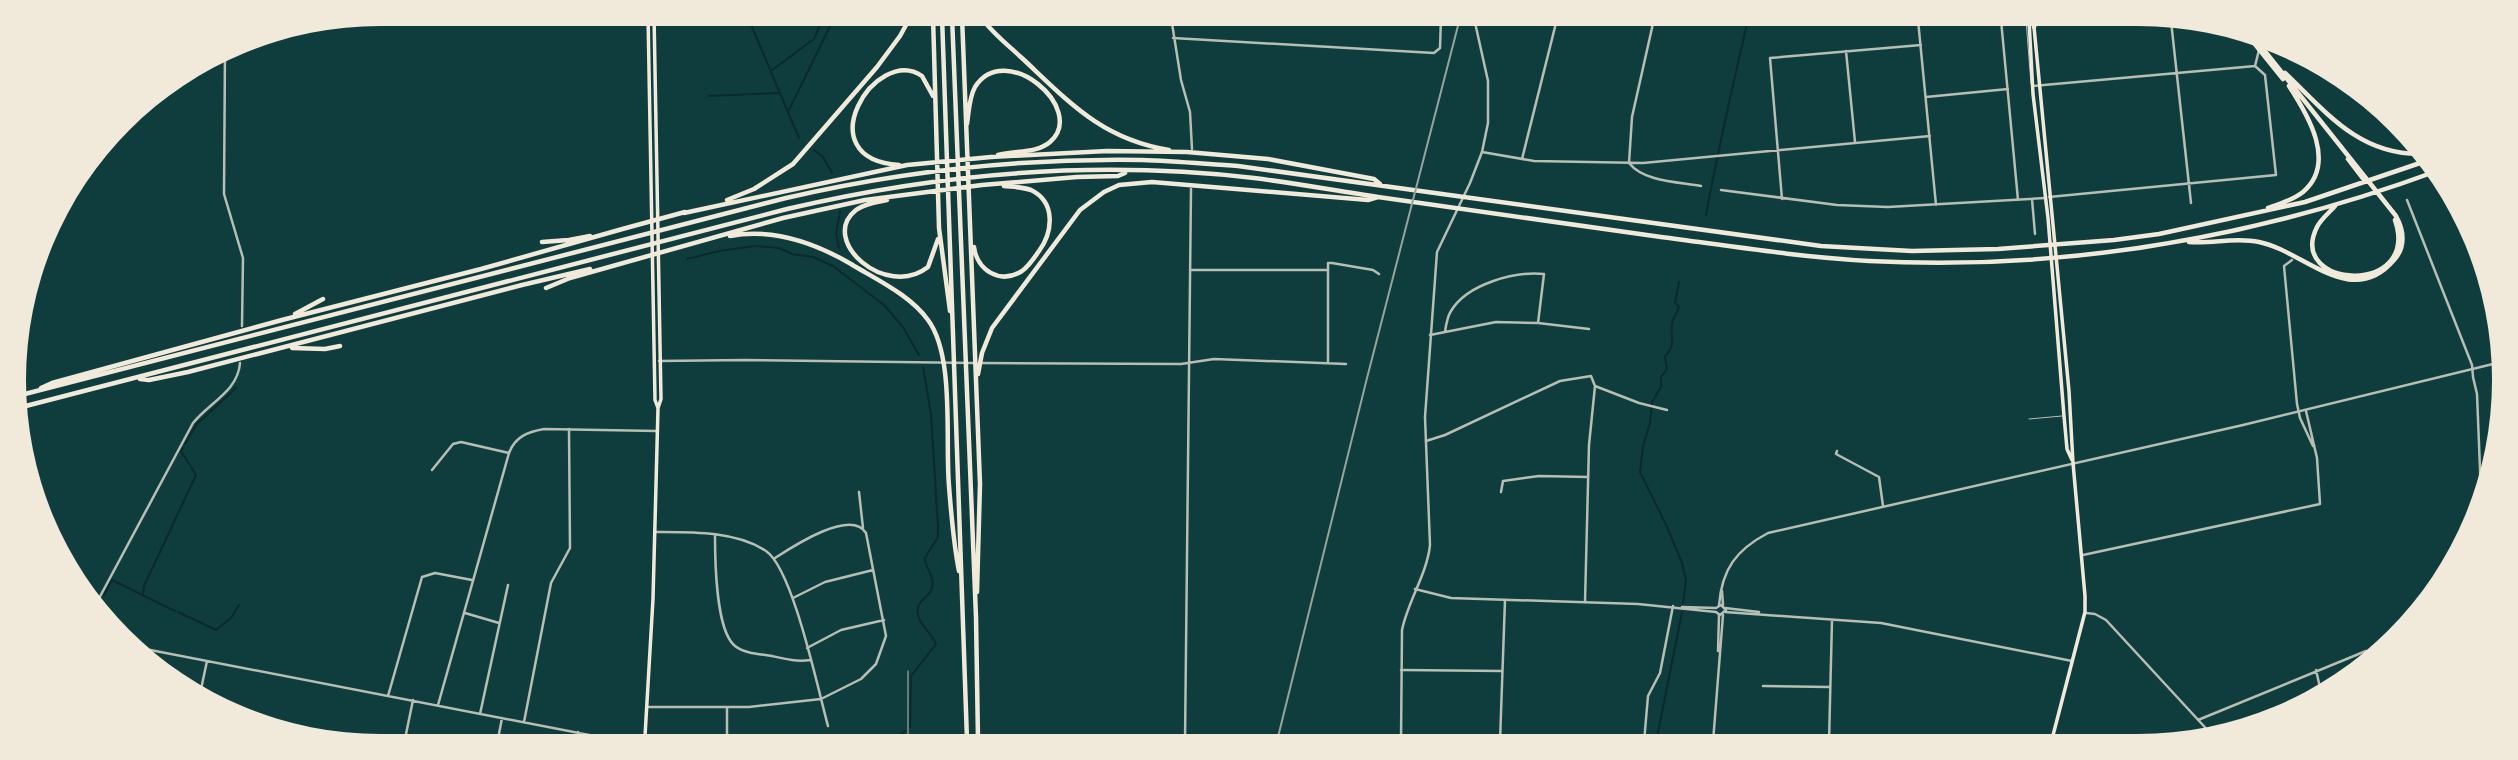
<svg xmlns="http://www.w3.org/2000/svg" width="2518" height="760" font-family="Commissioner,sans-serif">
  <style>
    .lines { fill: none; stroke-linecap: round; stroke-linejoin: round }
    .stream { stroke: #0a2a2b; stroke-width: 2 }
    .service { stroke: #b8beb3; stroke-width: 1 }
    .minor { stroke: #b8beb3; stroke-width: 2.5 }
    .tertiary { stroke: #b8beb3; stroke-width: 2.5 }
    .secondary { stroke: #f1e9da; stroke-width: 3.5 }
    .motorway { stroke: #f1e9da; stroke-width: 4.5 }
    .rail { stroke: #97a49c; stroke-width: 2 }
  </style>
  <rect width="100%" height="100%" fill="#0f3d3e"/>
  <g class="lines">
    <!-- stream -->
    <path class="stream" d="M749,20L799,138
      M771,71L814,39L824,16
      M709,96L778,93
      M788,112L835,16
      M814,150L823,157L832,173
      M1706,215C1718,149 1733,85 1748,19
      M839,248L836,233L840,211
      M687,259L719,251L755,246L779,248L792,254L813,257L833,266L884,305L903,327L919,355
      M1679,282L1675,303L1679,307C1677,313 1673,318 1672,324C1669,336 1678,343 1665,356L1667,369L1661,377V387L1652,402L1650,423L1643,446L1640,472L1667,527L1682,563L1686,580L1683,603
      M185,444L197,424L236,388
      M104,595L112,580L175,611
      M143,595L144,586L196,475L181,451L183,448
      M98,606L102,599
      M178,612L216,630L231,618L239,605
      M910,727L911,676L936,644C932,633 920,626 918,615C915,602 926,599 931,591C937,578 925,569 925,558L938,537V526L931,414L923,367
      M894,740L905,731
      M1656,742L1682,612"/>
    <!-- service -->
    <path class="service" d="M2026,20L2031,84
      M2029,419L2062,416
      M908,740V671"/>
    <!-- minor -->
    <path class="minor" d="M1171,17L1181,80L1190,112L1192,149
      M1654,19L1632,117L1629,163C1644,182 1679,182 1701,186
      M1918,20L1936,205
      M2001,20L2018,200
      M2171,21L2191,203
      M1173,38L1434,53L1440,48L1441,18
      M225,51L224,194L243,258L242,326
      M1846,51L1855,142
      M2255,66L2261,42
      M2033,86L2255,66
      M1926,97L2008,89
      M1482,152L1534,161L1643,163L1930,136
      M1522,159L1557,19
      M1721,190L1837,205L1888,207L2045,198
      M2049,197L2276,175L2265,75L2255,66
      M1782,199L1770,58L1921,45
      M2032,199L2035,234
      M2407,200L2472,365L2473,377L2477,394L2481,494
      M2292,260L2284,266L2297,404L2300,418L2313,446
      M1191,270H1328V263H1332L1373,270L1379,274
      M1445,332C1446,325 1447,317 1451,311C1467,284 1515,271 1544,274L1538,323
      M1430,335L1496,322L1538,323L1589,329
      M2497,358L2495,346L2497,340
      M659,361L745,360L974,363
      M981,363L1181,364L1214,359L1346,364
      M1328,363V270
      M1426,441L1445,435L1560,381L1591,376L1595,386L1639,403L1667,410
      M1837,451L1836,454L1879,477L1883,506
      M432,470L453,444L461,442L509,453
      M859,492L863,528
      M1501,492L1503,481L1539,476L1588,477
      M656,532C691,532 736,531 766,551C793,569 818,690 828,726
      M715,535C715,560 716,631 735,646C745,654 761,654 772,656C785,659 797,662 810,660
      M2083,555L2320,504L2317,458L2306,411
      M793,598L825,582L873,570
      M1585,602L1589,445L1595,386
      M96,604L193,423C210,402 238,391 240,363
      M1725,608L1759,612
      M1725,612L1881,623L2072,661
      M465,613L499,623
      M2086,613L2095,614L2106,620L2213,736
      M140,648L615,740
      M807,648L841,630L884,620
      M1718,651L1719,615
      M1401,670L1502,671
      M2316,670L2321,692
      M1763,686L1829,687
      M200,694L207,661
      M388,696L422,577L435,573L472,580
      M438,705L509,453C515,437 527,432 544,429L657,431
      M648,707H749L821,699L861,679L876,664L886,636L866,533C851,508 792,547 775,558
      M727,708V740
      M480,714L508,585
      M2198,720L2366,651L2371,652L2373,659
      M524,722L551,583L570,548L569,429
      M1401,737L1478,741
      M405,739L413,700
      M498,739L502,718
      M576,739L578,732
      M1185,741L1191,189
      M1500,741L1505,600
      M1644,742L1648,696L1660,673L1673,606
      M1713,742L1723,615
      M1829,742L1832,620"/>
    <!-- tertiary -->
    <path class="tertiary" d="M1415,589L1451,598L1638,604L1716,612L1720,615L1726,610L1721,605L1716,608L1682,607
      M1722,591L1723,605
      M1719,605C1722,569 1736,550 1768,533L2243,425L2497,363
      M1401,741L1402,630C1408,601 1427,574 1430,545L1425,417L1437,252L1470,183L1482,152L1488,123V81L1474,18"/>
    <!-- secondary -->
    <path class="secondary" d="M648,15L655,400L658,408
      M2029,20L2033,94L2048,218L2064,416L2067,449L2072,460
      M2034,27L2069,391L2073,463L2085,596V612L2051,743
      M645,736L653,599L658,408L661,399L654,15"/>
    <!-- motorway -->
    <path class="motorway" d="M933,16L939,228L950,311
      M942,16L967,740
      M952,16L976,617L978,740
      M962,16L980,484L977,592
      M980,16C992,33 1008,45 1023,59C1070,103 1102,139 1169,150
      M2034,27L2036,20
      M2250,38L2283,79
      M2285,73C2326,112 2358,154 2419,154
      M967,124C969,111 969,98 975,87C1005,39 1088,109 1050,142C1036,154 1015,150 998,155
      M2348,159L2364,180
      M899,165C805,159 876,44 922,76L933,96
      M727,200L754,189L793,164L877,67L900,36L911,16
      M887,200C876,202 864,204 856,210C818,240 886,300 928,267L938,239
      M2335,206C2329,213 2321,219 2317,227C2286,289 2421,297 2395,220
      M2268,208C2280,204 2293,200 2303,192C2337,163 2308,115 2289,86
      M684,213L907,165L991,157L1107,151L1187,152L1268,159L1374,179L1380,184
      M626,228L685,212
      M730,236C772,228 815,243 851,264C877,280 910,295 928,320C955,356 945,441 949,486C951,512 954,546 959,571
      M542,242L569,240L590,236
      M2189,242C2213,244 2235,237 2259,242C2304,251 2351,310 2394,260C2406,247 2404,230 2396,216L2256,40
      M974,247C977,270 1000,285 1022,271C1029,266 1034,258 1039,251C1053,232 1056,202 1031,190C1022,187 1013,187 1004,186
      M546,288L570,278L783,218L865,200L982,185L1077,177L1118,176L1125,173
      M295,314L323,299
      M292,348L325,349L340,346
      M978,374L982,353L992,328L1080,210L1104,192L1119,185L1152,182L1368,200L1378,197
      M140,379L149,380L188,372L522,285L590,269
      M41,388L52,383L282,320L481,269L626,228
      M21,395L786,198C902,171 1021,158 1142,160C1174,161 1206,164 1238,166L1821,246L1912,251L1998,249L2114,240L2159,234L2305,202L2426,161
      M22,407L787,209C939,173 1098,160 1254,178C1295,183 1337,191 1378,197C1472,210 1566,223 1661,237C1730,246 1799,257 1869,261C2063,271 2255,238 2437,171"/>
    <!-- rail -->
    <path class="rail" d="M1277,741L1367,378L1460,18"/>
  </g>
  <!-- crop -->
  <path d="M0 0H2518V760H0ZM380 26H2138A354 354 0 0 1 2492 380V380A354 354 0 0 1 2138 734H380A354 354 0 0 1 26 380V380A354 354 0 0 1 380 26Z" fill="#f1e9da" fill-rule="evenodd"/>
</svg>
